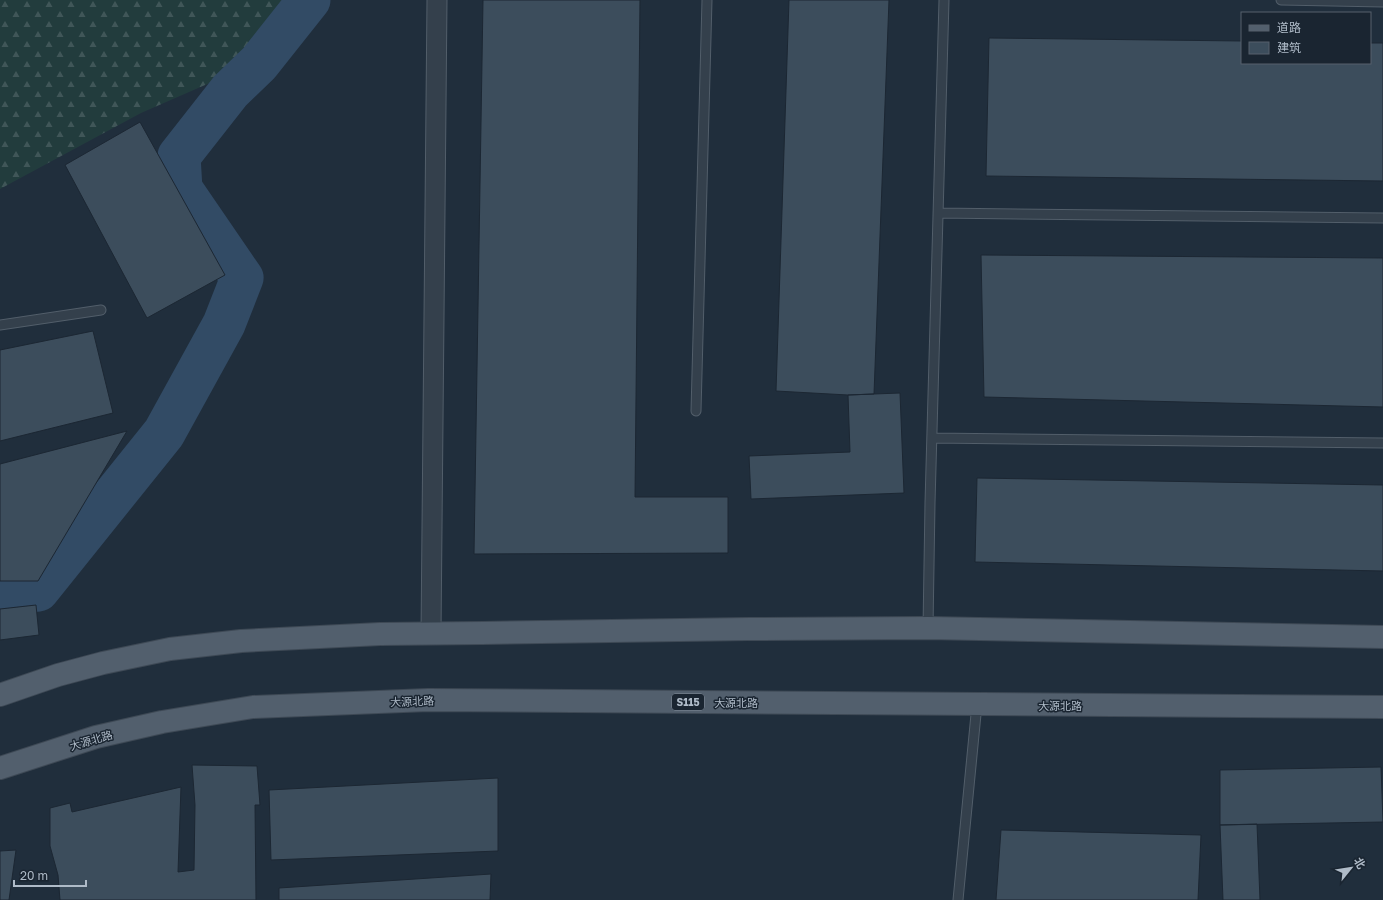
<svg xmlns="http://www.w3.org/2000/svg" width="1383" height="900" font-family="'Golos Text','Noto Sans SC',sans-serif">
  <style>
    .forest { fill: url(#forest-firs) }
    .lines { fill: none; stroke-linecap: round; stroke-linejoin: round }
    .river { stroke: #324b65; stroke-width: 43 }
    .building { fill: #3c4d5c; stroke: #1c2733 }
    .lane-casing { stroke: #525e6a; stroke-width: 11 }
    .street-casing { stroke: #525e6a; stroke-width: 21 }
    .primary-casing { stroke: #3e4955; stroke-width: 24 }
    .lane { stroke: #34404c; stroke-width: 9 }
    .street { stroke: #34404c; stroke-width: 19 }
    .primary { stroke: #525f6d; stroke-width: 22 }
    .labels { text-anchor: middle; dominant-baseline: central; stroke-width: 3; stroke-linejoin: round; paint-order: stroke }
    .shield { fill: #1a2531; stroke: #828e9b; stroke-width: 1 }
    .shield-label { font-size: 10px; font-weight: bold; fill: #afbbc8 }
    .street-label { font-size: 11px; fill: #afbbc8; stroke: #1a2531 }
  </style>
  <defs>
    <pattern id="forest-firs" width="22" height="20" patternUnits="userSpaceOnUse"><rect width="22" height="20" fill="#223c3d"/><path d="M5 1l3.5 6h-7zM16 11l3.5 6h-7z" fill="#405658"/></pattern>
  </defs>
  <rect width="100%" height="100%" fill="#202e3c"/>
  <!-- forest -->
  <path class="forest" d="M0,0H287L244,68L141,113L0,189Z"/>
  <g class="lines">
    <!-- river -->
    <path class="river" d="M0,594L38,590L164,433L224,324L242,278L181,189L179,156L230,91L259,63L309,0"/>
  </g>
  <!-- building -->
  <path class="building" d="M483,0H640L635,497H728V553L474,554Z
    M789,0H889L874,394L848,395L776,391Z
    M989,38L1242,41V63H1370V43H1383V181L986,176Z
    M140,122L225,275L147,318L65,165Z
    M981,255L1383,258V407L984,397Z
    M93,331L113,413L0,441V350Z
    M900,393L904,493L751,499L749,456L850,452L848,395Z
    M127,431L38,581H0V464Z
    M977,478L1383,485V571L975,562Z
    M36,605L39,635L0,640V609Z
    M192,765L257,766L260,805H255L256,900H60L58,875L50,846V808L70,803L72,812L181,787L178,872L194,870L195,805Z
    M1381,767L1383,822L1220,825V770Z
    M498,778V851L271,860L269,790Z
    M1257,824L1260,900H1223L1220,825Z
    M1001,830L1201,835L1198,900H996Z
    M16,850L9,900H0V851Z
    M491,874L490,900H279V888Z"/>
  <g class="lines">
    <!-- lane casing -->
    <g class="lane-casing">
      <path id="lane" d="M1281,0L1383,2
        M938,213L1383,218
        M0,325L101,310
        M696,411L707,0
        M932,438L1383,443
        M928,628L930,503L944,0
        M958,900L977,704"/>
    </g>
    <!-- street casing -->
    <g class="street-casing">
      <path id="street" d="M431,633L437,0"/>
    </g>
    <!-- primary casing -->
    <g class="primary-casing">
      <path id="primary" d="M0,695L58,675L103,663L170,649L241,641L380,634L482,633L748,629L928,628L1383,637
        M0,768L96,737L162,722L253,707L428,700L1383,707"/>
    </g>
    <!-- lane -->
    <use href="#lane" class="lane"/>
    <!-- street -->
    <use href="#street" class="street"/>
    <!-- primary -->
    <use href="#primary" class="primary"/>
  </g>
  <g class="labels">
    <!-- shield labels -->
    <rect class="shield" x="672" y="694" width="32" height="16" rx="3"/>
    <g class="shield-label">
      <text x="688" y="702">S115</text>
    </g>
    <!-- street labels -->
    <g class="street-label">
      <text transform="translate(412 701) rotate(-2)">大源北路</text>
      <text x="736" y="702">大源北路</text>
      <text x="1060" y="705">大源北路</text>
      <text transform="translate(91 740) rotate(-16)">大源北路</text>
    </g>
  </g>
  <!-- legend -->
  <rect x="1241" y="12" width="130" height="52" fill="#1a2531" stroke="#56616d"/>
  <rect x="1249" y="25" width="20" height="6" fill="#525f6d" stroke="#56616d"/>
  <text x="1277" y="32" font-size="12" fill="#afbbc8">道路</text>
  <rect x="1249" y="42" width="20" height="12" fill="#3c4d5c" stroke="#56616d"/>
  <text x="1277" y="52" font-size="12" fill="#afbbc8">建筑</text>
  <!-- north arrow -->
  <g transform="translate(1351 868) rotate(60)" stroke="#1a2531" stroke-width="3" paint-order="stroke">
  <path d="M0-3L7 15L0 10L-7 15Z" fill="#afbbc8"/>
  <text y="-6" font-size="11" font-weight="bold" text-anchor="middle" fill="#afbbc8">北</text>
  </g>
  <!-- scale -->
  <path d="M14 880v6h72v-6" fill="none" stroke="#afbbc8" stroke-width="2"/>
  <text x="20" y="880" font-size="12" fill="#afbbc8" stroke="#1a2531" stroke-width="3" paint-order="stroke">20 m</text>
</svg>
